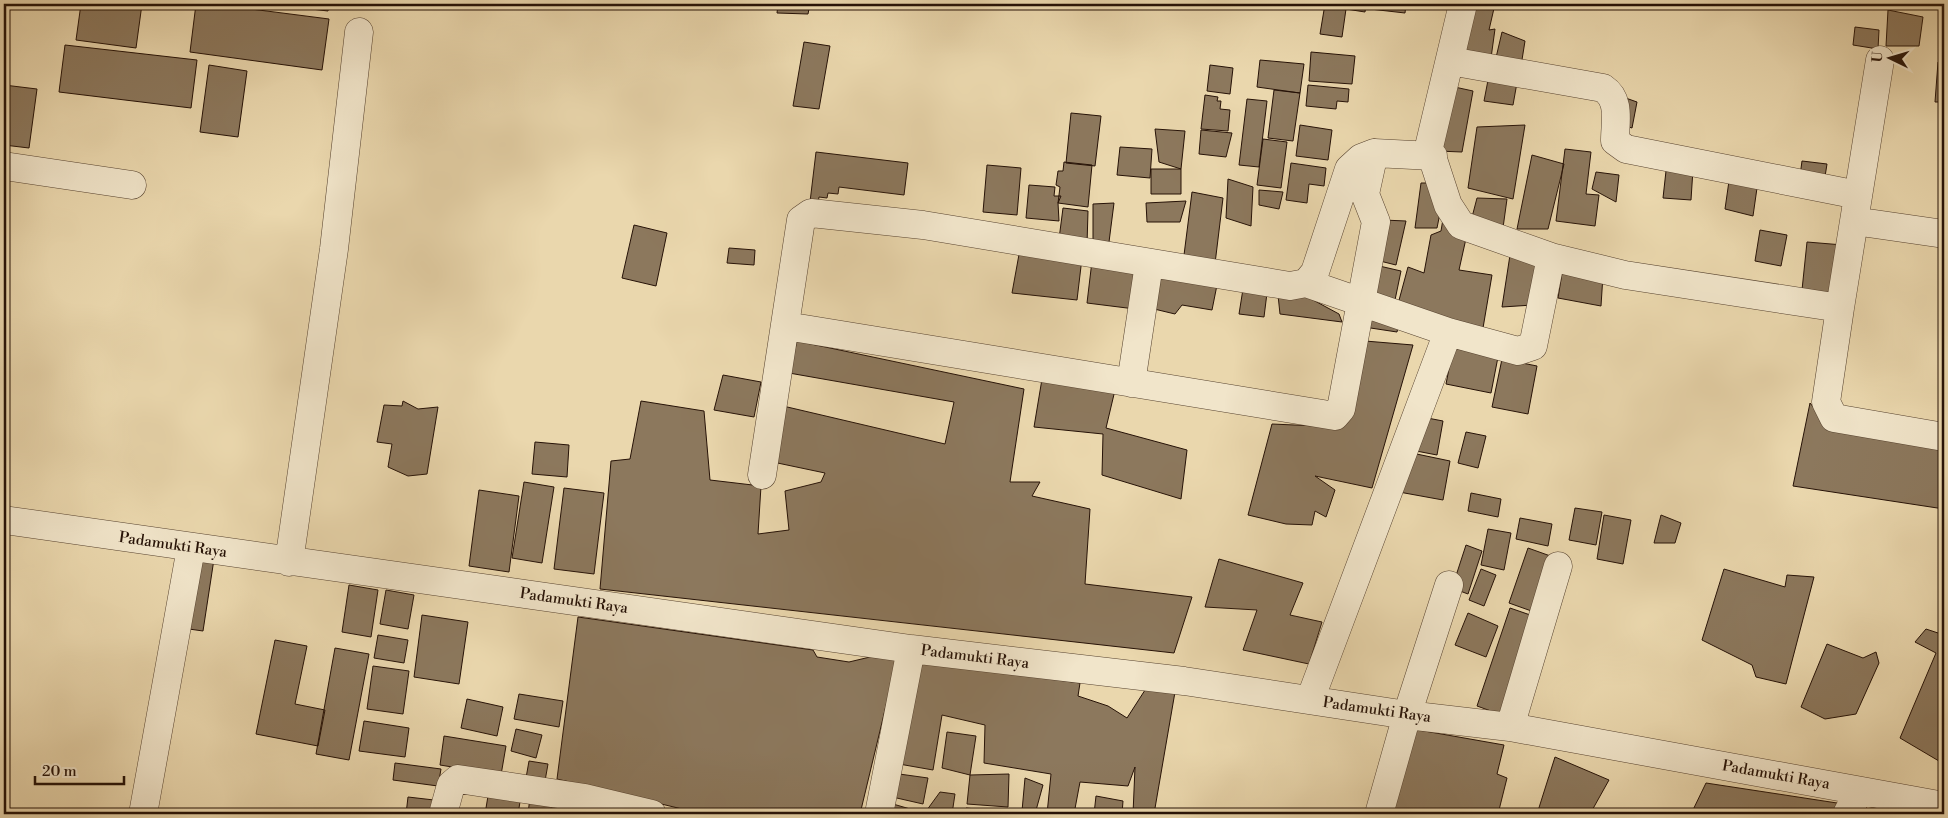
<svg xmlns="http://www.w3.org/2000/svg" width="1948" height="818" font-family="'Libre Bodoni',serif">
  <style>
    .building { fill: #8c785d; stroke: #261207 }
    .lines { fill: none; stroke-linecap: round; stroke-linejoin: round }
    .minor-casing { stroke: #574330; stroke-width: 29 }
    .minor { stroke: #f1e5ca; stroke-width: 28 }
    .labels { text-anchor: middle; dominant-baseline: central; stroke-width: 4; stroke-linejoin: round; paint-order: stroke }
    .street-label { font-size: 15px; fill: #261207; stroke: #f1e5ca }
  </style>
  <rect width="100%" height="100%" fill="#ead7ad"/>
  <filter id="stains"><feTurbulence type="fractalNoise" baseFrequency=".004" numOctaves="4"/><feColorMatrix values="0 0 0 0 .2 0 0 0 0 .09 0 0 0 0 .02 0 0 0 .5 -.17"/></filter>
  <radialGradient id="worn" r=".72"><stop offset=".6" stop-color="#630" stop-opacity="0"/><stop offset="1" stop-color="#630" stop-opacity=".3"/></radialGradient>
  <!-- building -->
  <path class="building" d="M81,4H142L136,48L76,40Z
    M196,4H212L329,19L322,70L190,52Z
    M269,4H329L328,11Z
    M778,4H810L808,14L777,13Z
    M1325,4L1338,6V4H1366L1365,12L1346,9L1342,37L1320,34Z
    M1371,4H1406L1405,13L1370,9Z
    M1470,4H1495L1489,30L1495,29L1491,58L1459,54Z
    M1888,10L1923,17L1919,46H1886Z
    M1855,27L1879,30L1878,49L1853,45Z
    M1502,32L1525,41L1521,66L1495,62Z
    M804,42L830,46L819,109L793,106Z
    M65,45L197,60L191,108L59,92Z
    M1311,52L1355,56L1352,84L1309,81Z
    M1260,60L1304,64L1300,93L1257,87Z
    M1938,62L1944,63V102H1935Z
    M209,65L247,71L238,137L200,132Z
    M1210,65L1233,68L1230,94L1207,91Z
    M1489,75L1518,77L1513,105L1484,101Z
    M4,85L37,89L29,148L4,145Z
    M1308,85L1349,89L1348,102L1337,101L1336,109L1306,106Z
    M1450,86L1473,91L1462,152L1437,151Z
    M1274,90L1300,93L1293,141L1268,138Z
    M1205,95L1218,97L1217,101H1221L1220,109L1230,110L1228,131L1201,129Z
    M1620,96L1637,102L1632,128L1622,125Z
    M1247,99L1267,101L1259,167L1239,165Z
    M1071,113L1101,116L1095,166L1066,163Z
    M1300,125L1332,130L1328,160L1296,156Z
    M1525,125L1513,199L1468,188L1477,127Z
    M1155,129L1185,131L1181,169L1159,162Z
    M1201,130L1232,133L1226,157L1199,154Z
    M1263,139L1287,142L1281,188L1257,185Z
    M1120,147L1152,149L1150,178L1117,175Z
    M1565,149L1591,152L1586,194L1599,195L1595,226L1556,221Z
    M816,152L908,163L904,195L839,187L838,194L828,193L827,198L819,197L818,203L810,202Z
    M1532,155L1564,164L1548,229H1517Z
    M1802,161L1827,164L1824,183L1800,176Z
    M1064,162L1092,165L1088,207L1058,203L1060,187L1056,185L1058,171H1063Z
    M1667,162L1693,169L1691,200L1663,198Z
    M1291,163L1326,168L1324,186L1309,184L1307,203L1286,200Z
    M987,165L1021,168L1017,215L983,212Z
    M1151,169H1181V194H1151Z
    M1596,172L1619,175L1616,202L1592,189Z
    M1228,179L1253,187L1251,226L1226,218Z
    M1729,181L1757,188L1753,216L1725,209Z
    M1421,183H1435L1441,208L1437,228H1415Z
    M1029,185L1055,187L1054,196H1061L1058,203L1059,221L1026,218Z
    M1259,190L1283,192L1279,209L1259,205Z
    M1192,192L1223,198L1214,272L1183,263Z
    M1477,198L1507,199L1502,235L1471,221Z
    M1186,201L1180,222H1147L1146,203Z
    M1114,203L1109,242L1093,245V204Z
    M1063,208L1088,211L1087,245L1059,239Z
    M1443,219L1467,234L1459,270L1492,275L1483,328L1398,304L1408,267L1424,273L1431,235L1441,231Z
    M1383,220L1406,221L1396,265L1376,260Z
    M634,225L667,233L656,286L622,278Z
    M1760,230L1787,235L1781,266L1755,261Z
    M1807,242L1843,245L1836,295L1802,290Z
    M729,248L755,250L754,265L727,263Z
    M1020,249L1082,258L1077,300L1012,293Z
    M1510,255L1540,259L1533,305L1502,307Z
    M1092,261L1142,267L1135,309L1087,303Z
    M1375,265L1401,271L1395,300L1370,295Z
    M1563,267L1603,275L1601,306L1558,298Z
    M1154,269L1218,280L1212,310L1182,305L1175,314L1150,308Z
    M1243,289L1267,293L1264,317L1239,314Z
    M1302,294L1339,314L1342,322L1280,314L1278,295Z
    M1367,311L1399,322L1397,332L1364,327Z
    M797,341L1024,389L1010,482H1040L1032,496L1090,509L1085,584L1192,597L1174,653L600,589L611,461L630,459L641,401L704,411L710,480L761,486L758,534L789,530L785,491L821,482L825,473L768,461L783,406L945,444L954,402L789,373Z
    M1365,341L1413,345L1372,488L1315,476L1335,490L1326,517L1315,511L1312,525L1286,524L1248,515L1272,424L1339,427Z
    M1453,348L1498,357L1491,393L1446,384Z
    M1502,359L1537,366L1528,414L1492,407Z
    M723,375L761,382L754,417L714,410Z
    M1042,379L1115,390L1106,428L1187,450L1181,499L1102,475L1103,434L1034,427Z
    M403,401L418,409L438,407L427,474L408,476L388,467L392,444L377,442L384,405L402,406Z
    M1810,403L1830,428L1944,449V509L1793,486Z
    M1417,416L1443,421L1437,455L1411,450Z
    M1466,432L1486,436L1478,468L1458,463Z
    M535,442L569,445L567,477L532,474Z
    M1407,452L1450,461L1443,500L1399,492Z
    M524,482L554,487L542,563L512,558Z
    M564,488L604,493L594,574L554,569Z
    M479,490L519,496L509,572L469,566Z
    M1471,493L1501,499L1498,517L1468,511Z
    M1575,508L1602,512L1596,545L1569,540Z
    M1604,515L1631,520L1623,564L1597,559Z
    M1661,515L1681,523L1675,543H1654Z
    M1520,518L1552,524L1548,546L1516,539Z
    M1488,529L1511,533L1504,570L1481,565Z
    M1466,545L1482,551L1468,594L1452,588Z
    M1528,548L1556,558L1537,613L1509,603Z
    M193,557L214,559L203,631L182,628Z
    M1219,559L1303,583L1290,615L1322,622L1309,664L1243,650L1257,610L1205,607Z
    M1481,569L1496,575L1484,606L1469,600Z
    M1724,569L1785,587L1787,575L1814,577L1786,684L1756,677L1752,665L1702,640Z
    M349,585L378,590L371,637L342,632Z
    M386,590L414,595L408,629L380,624Z
    M1510,608L1536,617L1502,715L1477,706Z
    M1468,613L1498,626L1486,657L1455,645Z
    M422,615L468,622L459,684L414,677Z
    M578,617L813,650L817,657L849,662L870,657L897,660L860,814H703L557,779Z
    M1926,629L1944,635V764L1900,738L1936,653L1915,642Z
    M378,635L408,640L404,663L374,658Z
    M275,640L307,646L295,704L325,710L318,746L256,734Z
    M1827,644L1863,658L1876,652L1879,663L1856,714L1825,719L1801,707Z
    M335,648L369,654L349,760L316,754Z
    M922,661L1080,683L1078,696L1108,706L1127,718L1147,687L1175,692L1154,814H1133L1135,767L1128,786L1080,782L1074,814H1047L1051,774L984,763L985,725L942,715L933,770L899,764Z
    M373,666L409,671L403,714L367,709Z
    M519,694L563,701L559,727L514,719Z
    M467,699L503,707L497,736L461,728Z
    M364,721L409,728L405,757L359,751Z
    M516,729L542,735L536,758L511,751Z
    M1413,729L1504,745L1497,774L1507,778L1498,814H1388Z
    M947,732L976,736L970,775L942,768Z
    M444,736L506,746L501,775L440,765Z
    M1555,757L1609,780L1590,814H1537Z
    M529,761L548,764L545,781L526,778Z
    M395,763L441,769L438,786L393,780Z
    M892,773L928,778L923,804L888,796Z
    M1009,774L1008,807L967,804L970,775Z
    M1025,778L1043,785L1035,814L1022,811Z
    M1706,783L1837,803L1832,814H1691Z
    M489,790L521,796L518,814H485Z
    M940,792L955,794L952,814H924Z
    M1096,796L1123,801L1122,814H1094Z
    M408,797L434,800L432,814H406Z
    M530,797L553,801L551,814H528Z
    M893,804L917,811V814H890Z
    M966,808L1008,812V814H965Z"/>
  <g class="lines">
    <!-- minor casing -->
    <g class="minor-casing">
      <path id="minor" d="M1463,4L1429,147L1448,205L1461,225L1551,257
        M1450,61L1603,88C1621,100 1615,121 1615,141L1626,149L1858,195
        M4,166L132,185
        M1854,221L1944,234
        M1306,283L1448,332L1518,351L1533,346L1551,257L1625,275L1840,308L1826,402L1834,418L1944,437
        M1840,308L1880,60
        M786,326L1335,416L1341,409L1375,227L1376,222L1365,194L1374,153
        M1131,383L1149,264
        M762,475L801,220L811,213L923,225L1290,286L1306,283L1315,272L1349,169L1361,158L1374,153L1433,156
        M4,520L911,649L1184,681L1407,715L1510,727L1944,806
        M289,562L334,249L359,32
        M1310,700L1448,332
        M1510,727L1558,566
        M143,814L191,548
        M443,814L451,785L458,779L585,798L652,814
        M879,814L911,649
        M1379,814L1407,715L1449,585
        M1847,814L1859,791"/>
    </g>
    <!-- minor -->
    <use href="#minor" class="minor"/>
  </g>
  <g class="labels">
    <!-- street labels -->
    <g class="street-label">
      <text transform="translate(173 545) rotate(8)">Padamukti Raya</text>
      <text transform="translate(574 601) rotate(8)">Padamukti Raya</text>
      <text transform="translate(975 657) rotate(7)">Padamukti Raya</text>
      <text transform="translate(1377 710) rotate(8)">Padamukti Raya</text>
      <text transform="translate(1776 775) rotate(10)">Padamukti Raya</text>
    </g>
  </g>
  <!-- margin -->
  <rect width="1948" height="818" fill="none" stroke="#ead7ad" stroke-width="20"/>
  <rect x="5" y="5" width="1938" height="808" fill="none" stroke="#261207" stroke-width="2.5"/>
  <rect x="10" y="10" width="1928" height="798" fill="none" stroke="#261207"/>
  <!-- north arrow -->
  <g transform="translate(1890 58) rotate(275)" stroke="#f1e5ca" stroke-width="4" paint-order="stroke">
  <path d="M0-4L9 19L0 12L-9 19Z" fill="#261207"/>
  <text y="-8" font-size="14" font-weight="bold" text-anchor="middle" fill="#261207">U</text>
  </g>
  <!-- scale -->
  <path d="M35 776v8h89v-8" fill="none" stroke="#261207" stroke-width="2.5"/>
  <text x="42" y="776" font-size="15" fill="#261207" stroke="#f1e5ca" stroke-width="4" paint-order="stroke">20 m</text>
  <rect width="100%" height="100%" filter="url(#stains)"/>
  <rect width="100%" height="100%" fill="url(#worn)"/>
</svg>
